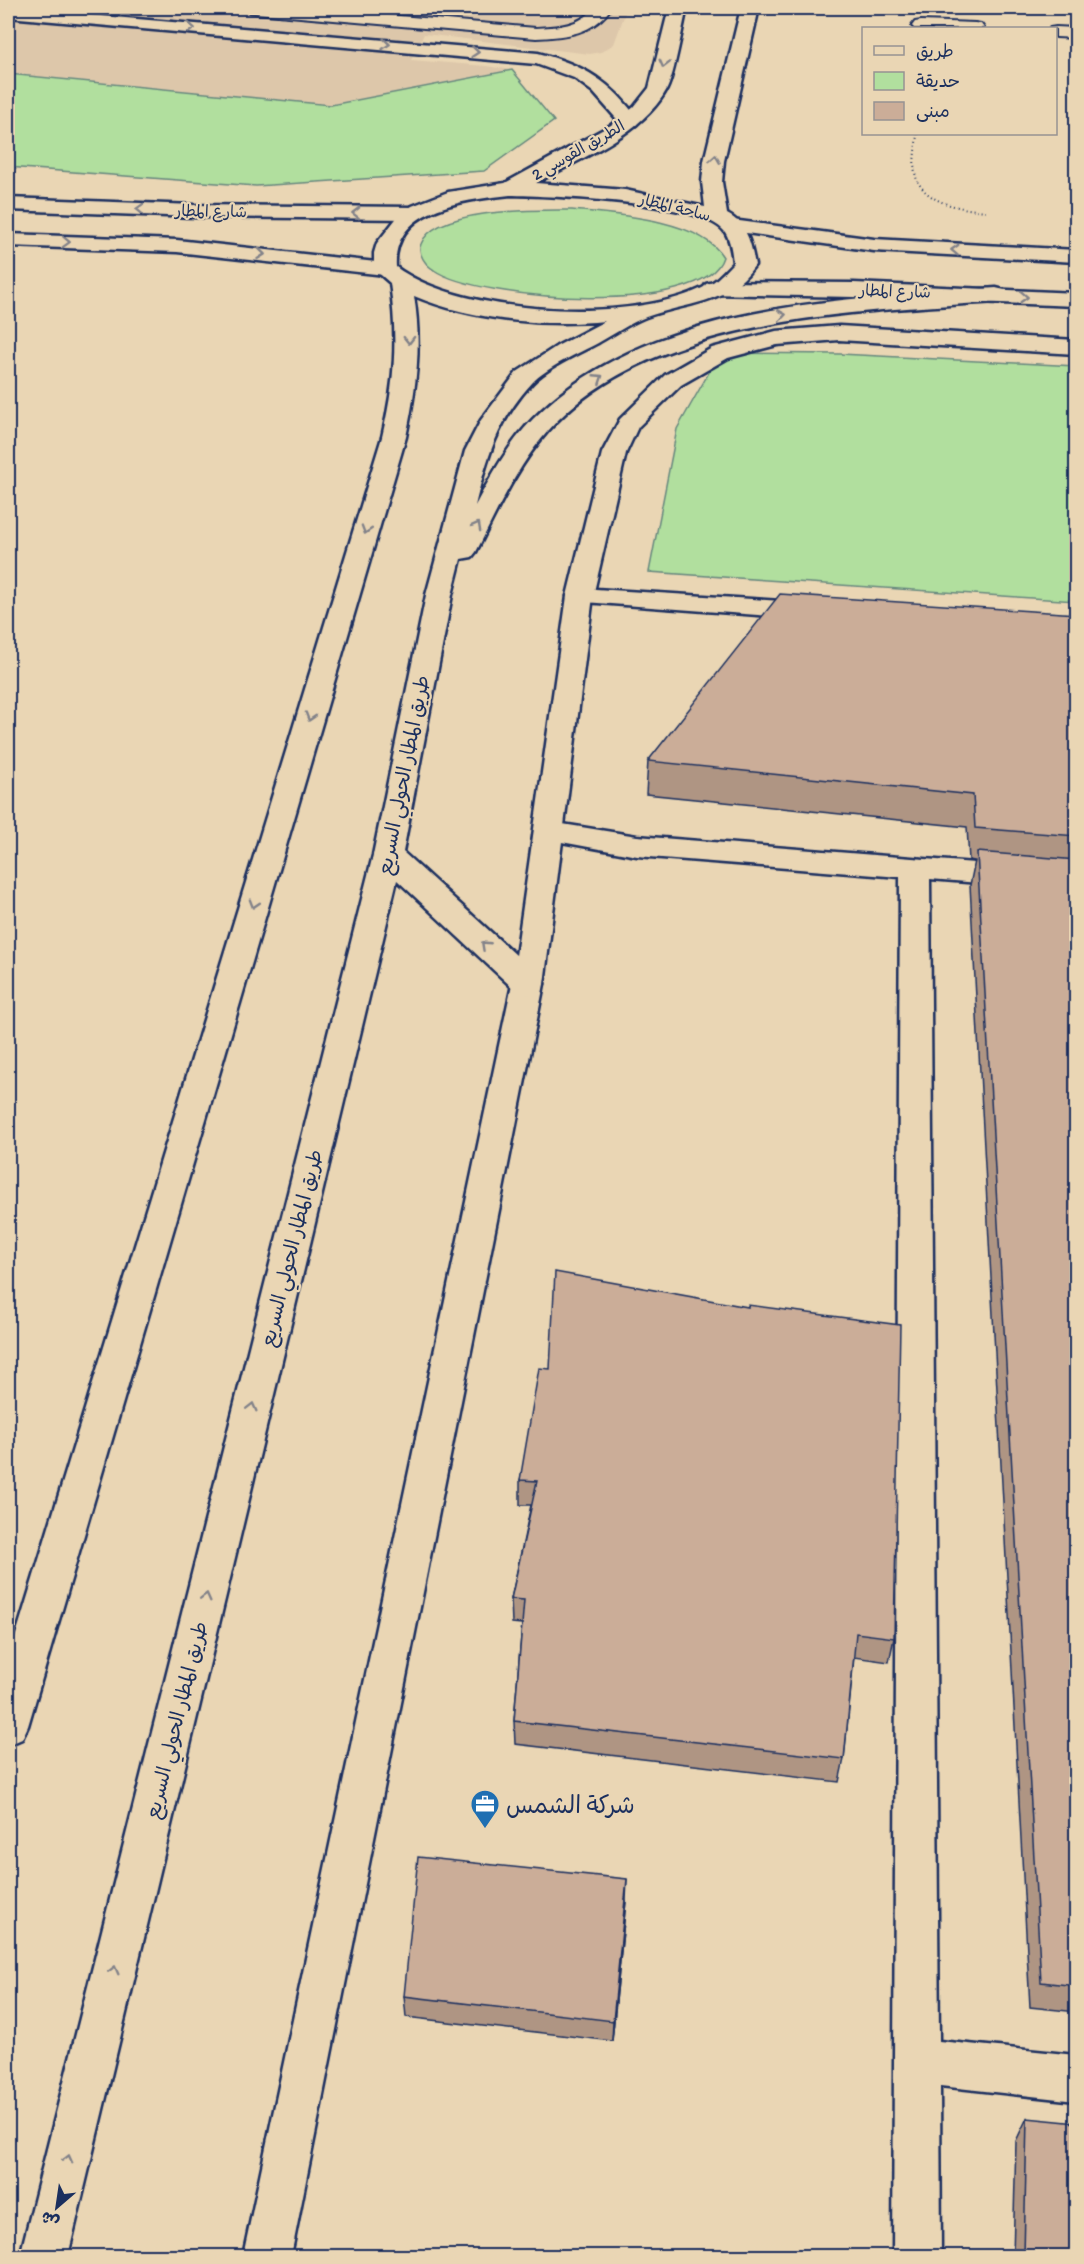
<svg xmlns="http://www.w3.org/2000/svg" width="1084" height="2264" font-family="Itim,'Playpen Sans Arabic',sans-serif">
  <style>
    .built { fill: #ddc7aa }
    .green { fill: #b1df9e; stroke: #66877e; stroke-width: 1.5 }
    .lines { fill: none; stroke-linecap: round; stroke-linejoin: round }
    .service-casing { stroke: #1b2f5e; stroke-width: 4 }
    .minor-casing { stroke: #1b2f5e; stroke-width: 5 }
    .tertiary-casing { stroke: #1b2f5e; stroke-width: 5 }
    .primary-casing { stroke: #1b2f5e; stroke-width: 5 }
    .trunk-casing { stroke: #1b2f5e; stroke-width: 5 }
    .path { stroke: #1b2f5e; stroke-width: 2; stroke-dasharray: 1 3; stroke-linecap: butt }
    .service { fill: #ead6b4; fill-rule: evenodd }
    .minor { fill: #ead6b4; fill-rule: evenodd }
    .tertiary { fill: #ead6b4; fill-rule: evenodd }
    .primary { fill: #ead6b4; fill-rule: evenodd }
    .trunk { fill: #ead6b4; fill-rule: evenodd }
    .wall { fill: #af9583; stroke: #1b2f5e; stroke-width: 1.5 }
    .shaded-wall { fill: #8e796a; stroke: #1b2f5e; stroke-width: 1.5 }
    .building { fill: #cbad98; stroke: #1b2f5e; stroke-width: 1.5 }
    .oneway { stroke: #828289 }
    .labels { text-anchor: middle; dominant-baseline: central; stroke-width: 4.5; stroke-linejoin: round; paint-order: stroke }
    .far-street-label { font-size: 16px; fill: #1b2f5e; stroke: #ead6b4 }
    .street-label { font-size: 20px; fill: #1b2f5e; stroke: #ead6b4 }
    .near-poi-label { font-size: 24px; fill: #1b2f5e; stroke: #ead6b4; text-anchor: start }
  </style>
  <rect width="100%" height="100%" fill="#ead6b4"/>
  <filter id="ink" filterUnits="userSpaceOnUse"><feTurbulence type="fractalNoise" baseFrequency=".0167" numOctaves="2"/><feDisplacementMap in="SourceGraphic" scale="12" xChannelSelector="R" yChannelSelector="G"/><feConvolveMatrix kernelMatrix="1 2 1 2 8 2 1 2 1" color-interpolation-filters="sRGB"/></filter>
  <g filter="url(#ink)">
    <!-- built -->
    <path class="built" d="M8,8H627L614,44L601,52L590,54L424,34L411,60L486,66L512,70L331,105L8,74Z"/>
    <!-- green -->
    <path class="green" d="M512,70L554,121L484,171L256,186L8,167V74L331,105Z
      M572,210C612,214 701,219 723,257C705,317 479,301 434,270C426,265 417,254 421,244C434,207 540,210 572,210Z
      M720,353L840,354L1076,366V601L649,572L677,429Z"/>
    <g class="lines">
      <!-- service casing -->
      <g class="service-casing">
        <path id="service" d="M246,8H308L536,28C556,27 581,26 594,8H611C594,34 565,37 536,38L255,13L249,12Z
          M921,21L975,23L981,24L984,28H914L912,26L915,22Z
          M1056,27L1076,28V38L1056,37V28H1050Z"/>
      </g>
      <!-- minor casing -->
      <g class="minor-casing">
        <path id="minor" d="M8,8L538,53C584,65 612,82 639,121L636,125H622L593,92L574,78L536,64L8,17Z
          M580,588L812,603L821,605L825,611L821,617L812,619L571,601L567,596L571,591Z
          M550,822L637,836L1076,871V891L930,879L939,2041L1076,2055V2101L940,2086L941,2256H893L900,877L637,856L540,838L535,831L540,824Z"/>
      </g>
      <!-- tertiary casing -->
      <g class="tertiary-casing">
        <path id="tertiary" d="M839,326L1076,340V354L839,340L777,345L728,358L681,385L638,427L626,453L593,596L544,984L291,2256H243L512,984L567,596L602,453L620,419L665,375L712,348L776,331Z"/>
      </g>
      <!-- primary casing -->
      <g class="primary-casing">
        <path id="primary" d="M8,198L194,205L414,207L421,209L424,213L421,217L414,219L194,217L8,210Z
          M732,220L874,239L1076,250V262L874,251L725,230L721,226L725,222Z
          M8,234L177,240L385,263L393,264L396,269L393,274L385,275L177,252L8,246Z
          M714,282L854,283L1076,293V306L854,297L706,294L703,289L706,284Z"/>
      </g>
      <!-- trunk casing -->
      <g class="trunk-casing">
        <path id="trunk" d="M669,8H687C682,28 675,73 667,89C643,134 579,159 536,183L625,190L705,207L702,182L704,161L741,8H759L724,161L722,182L727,214C748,225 751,244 755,265C726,306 687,302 646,317C630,323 614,334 598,343C579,353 547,367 532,383C497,421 487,458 475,506C491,476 509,443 533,419C648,303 843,299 996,288L1004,290L1007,295L1004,300L996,302C854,312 649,316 548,431C517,466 497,511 476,552L472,557L461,559L452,595L403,852L539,976L544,984L539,992L528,995L517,992L397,880L68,2256H20L373,855L426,595L465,451L481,420L517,372L557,346L605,321C543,327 471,320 414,296C422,344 416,390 406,437L28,1726L22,1739L8,1745V1661L382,437C395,382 398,339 390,283L374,269V253L377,243L399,215L412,206L448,192L505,183L611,125L634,107L649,88ZM510,195C549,196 703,201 725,232C731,241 732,254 733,263C727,269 720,277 713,282C643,326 461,316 396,267C392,207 467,200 510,195Z"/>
      </g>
      <!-- path -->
      <path class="path" d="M917,134C916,147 912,164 916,177C925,204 962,209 986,211"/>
      <!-- service -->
      <use href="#service" class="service"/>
      <!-- minor -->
      <use href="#minor" class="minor"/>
      <!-- tertiary -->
      <use href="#tertiary" class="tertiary"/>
      <!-- primary -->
      <use href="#primary" class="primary"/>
      <!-- trunk -->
      <use href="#trunk" class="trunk"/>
    </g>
    <!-- wall -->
    <path class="wall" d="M1077,614V2012L1030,2007L970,885L975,861L969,860L967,827L646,794L648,761Z
      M550,1369L894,1638L889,1662L854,1657L844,1759L839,1782L515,1744L514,1721L522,1624L512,1623L511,1599L531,1505H520V1480Z
      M626,1901L612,2041L406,2017L404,1996Z
      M1027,2118L1077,2256H1013L1016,2141Z"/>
    <!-- shaded-wall -->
    <path class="shaded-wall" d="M627,1879L626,1901L612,2041L613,2021Z"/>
    <!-- building -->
    <path class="building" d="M780,594L1077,614V836L975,828L973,795L648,761Z
      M977,852L1077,860V1986L1041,1982Z
      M555,1272L748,1307V1305L900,1325L894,1638L856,1633L844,1759L514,1721L524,1600L511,1599L537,1481L520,1480L539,1368L550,1369Z
      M418,1857L627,1879L613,2021L404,1996Z
      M1027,2118L1077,2123V2256H1024Z"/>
    <!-- one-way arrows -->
    <defs><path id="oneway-chevron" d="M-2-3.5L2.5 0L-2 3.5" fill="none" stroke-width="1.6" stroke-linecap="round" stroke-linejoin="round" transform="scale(1.5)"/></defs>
    <g class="oneway">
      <use href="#oneway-chevron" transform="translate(191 28) rotate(5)"/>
      <use href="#oneway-chevron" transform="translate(386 44) rotate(5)"/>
      <use href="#oneway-chevron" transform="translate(475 52) rotate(5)"/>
      <use href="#oneway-chevron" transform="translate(664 64) rotate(104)"/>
      <use href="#oneway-chevron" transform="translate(715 159) rotate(-81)"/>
      <use href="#oneway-chevron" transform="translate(140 209) rotate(-178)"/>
      <use href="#oneway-chevron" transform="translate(356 213) rotate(-179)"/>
      <use href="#oneway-chevron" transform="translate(66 242) rotate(2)"/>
      <use href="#oneway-chevron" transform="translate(955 250) rotate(-177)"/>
      <use href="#oneway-chevron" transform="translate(261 254) rotate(6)"/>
      <use href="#oneway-chevron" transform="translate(1024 297) rotate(3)"/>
      <use href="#oneway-chevron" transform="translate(782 315) rotate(-8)"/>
      <use href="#oneway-chevron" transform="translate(409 340) rotate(89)"/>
      <use href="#oneway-chevron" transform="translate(599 378) rotate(-33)"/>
      <use href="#oneway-chevron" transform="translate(477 526) rotate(-61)"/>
      <use href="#oneway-chevron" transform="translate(366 530) rotate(107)"/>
      <use href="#oneway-chevron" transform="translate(310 717) rotate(107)"/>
      <use href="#oneway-chevron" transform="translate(254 904) rotate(107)"/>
      <use href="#oneway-chevron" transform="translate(485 945) rotate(-137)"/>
      <use href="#oneway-chevron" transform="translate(252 1407) rotate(-76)"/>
      <use href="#oneway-chevron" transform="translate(206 1597) rotate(-76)"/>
      <use href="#oneway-chevron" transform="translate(114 1970) rotate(-76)"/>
      <use href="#oneway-chevron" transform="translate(68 2159) rotate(-76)"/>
    </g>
  </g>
  <!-- icons -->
  <defs>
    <g id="office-pin" transform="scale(1.5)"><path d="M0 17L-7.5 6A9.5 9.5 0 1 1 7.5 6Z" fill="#1f6fb2" stroke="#ead6b4"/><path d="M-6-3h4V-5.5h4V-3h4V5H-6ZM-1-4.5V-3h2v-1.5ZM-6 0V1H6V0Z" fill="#fff"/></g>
  </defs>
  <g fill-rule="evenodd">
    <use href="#office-pin" x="485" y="1804"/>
  </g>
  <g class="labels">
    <!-- far-street labels -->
    <g class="far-street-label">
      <text transform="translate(578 150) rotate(-30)">الطريق القوسي 2</text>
      <text transform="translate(675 207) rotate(14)">ساحة المطار</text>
      <text transform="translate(211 211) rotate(1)">شارع المطار</text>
      <text transform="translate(895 291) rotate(2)">شارع المطار</text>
    </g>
    <!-- street labels -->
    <g class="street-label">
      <text transform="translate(403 775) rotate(-79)">طريق المطار الحولي السريع</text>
      <text transform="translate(291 1248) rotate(-76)">طريق المطار الحولي السريع</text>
      <text transform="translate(176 1720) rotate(-76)">طريق المطار الحولي السريع</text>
    </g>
    <!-- near-poi labels -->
    <g class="near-poi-label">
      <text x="506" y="1804">شركة الشمس</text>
    </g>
  </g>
  <!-- margin -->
  <rect width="1084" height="2264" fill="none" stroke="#ead6b4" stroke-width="30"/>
  <rect x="15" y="15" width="1054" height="2234" fill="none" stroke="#1b2f5e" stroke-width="2" filter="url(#ink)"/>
  <!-- legend -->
  <rect x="862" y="27" width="195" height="108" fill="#ead6b4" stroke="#979392" stroke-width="1.5"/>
  <rect x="874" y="46" width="30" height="9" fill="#ead6b4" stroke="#979392" stroke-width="1.5"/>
  <text x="916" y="57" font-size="18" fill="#1b2f5e">طريق</text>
  <rect x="874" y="72" width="30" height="18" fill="#b1df9e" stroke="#979392" stroke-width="1.5"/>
  <text x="916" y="87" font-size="18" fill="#1b2f5e">حديقة</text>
  <rect x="874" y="102" width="30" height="18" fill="#cbad98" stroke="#979392" stroke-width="1.5"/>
  <text x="916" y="117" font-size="18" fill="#1b2f5e">مبنى</text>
  <!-- north arrow -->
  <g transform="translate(57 2207) rotate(209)" stroke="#ead6b4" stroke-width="4.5" paint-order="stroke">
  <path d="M0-4.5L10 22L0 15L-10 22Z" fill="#1b2f5e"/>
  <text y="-9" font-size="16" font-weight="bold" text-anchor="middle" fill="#1b2f5e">ش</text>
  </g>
</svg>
